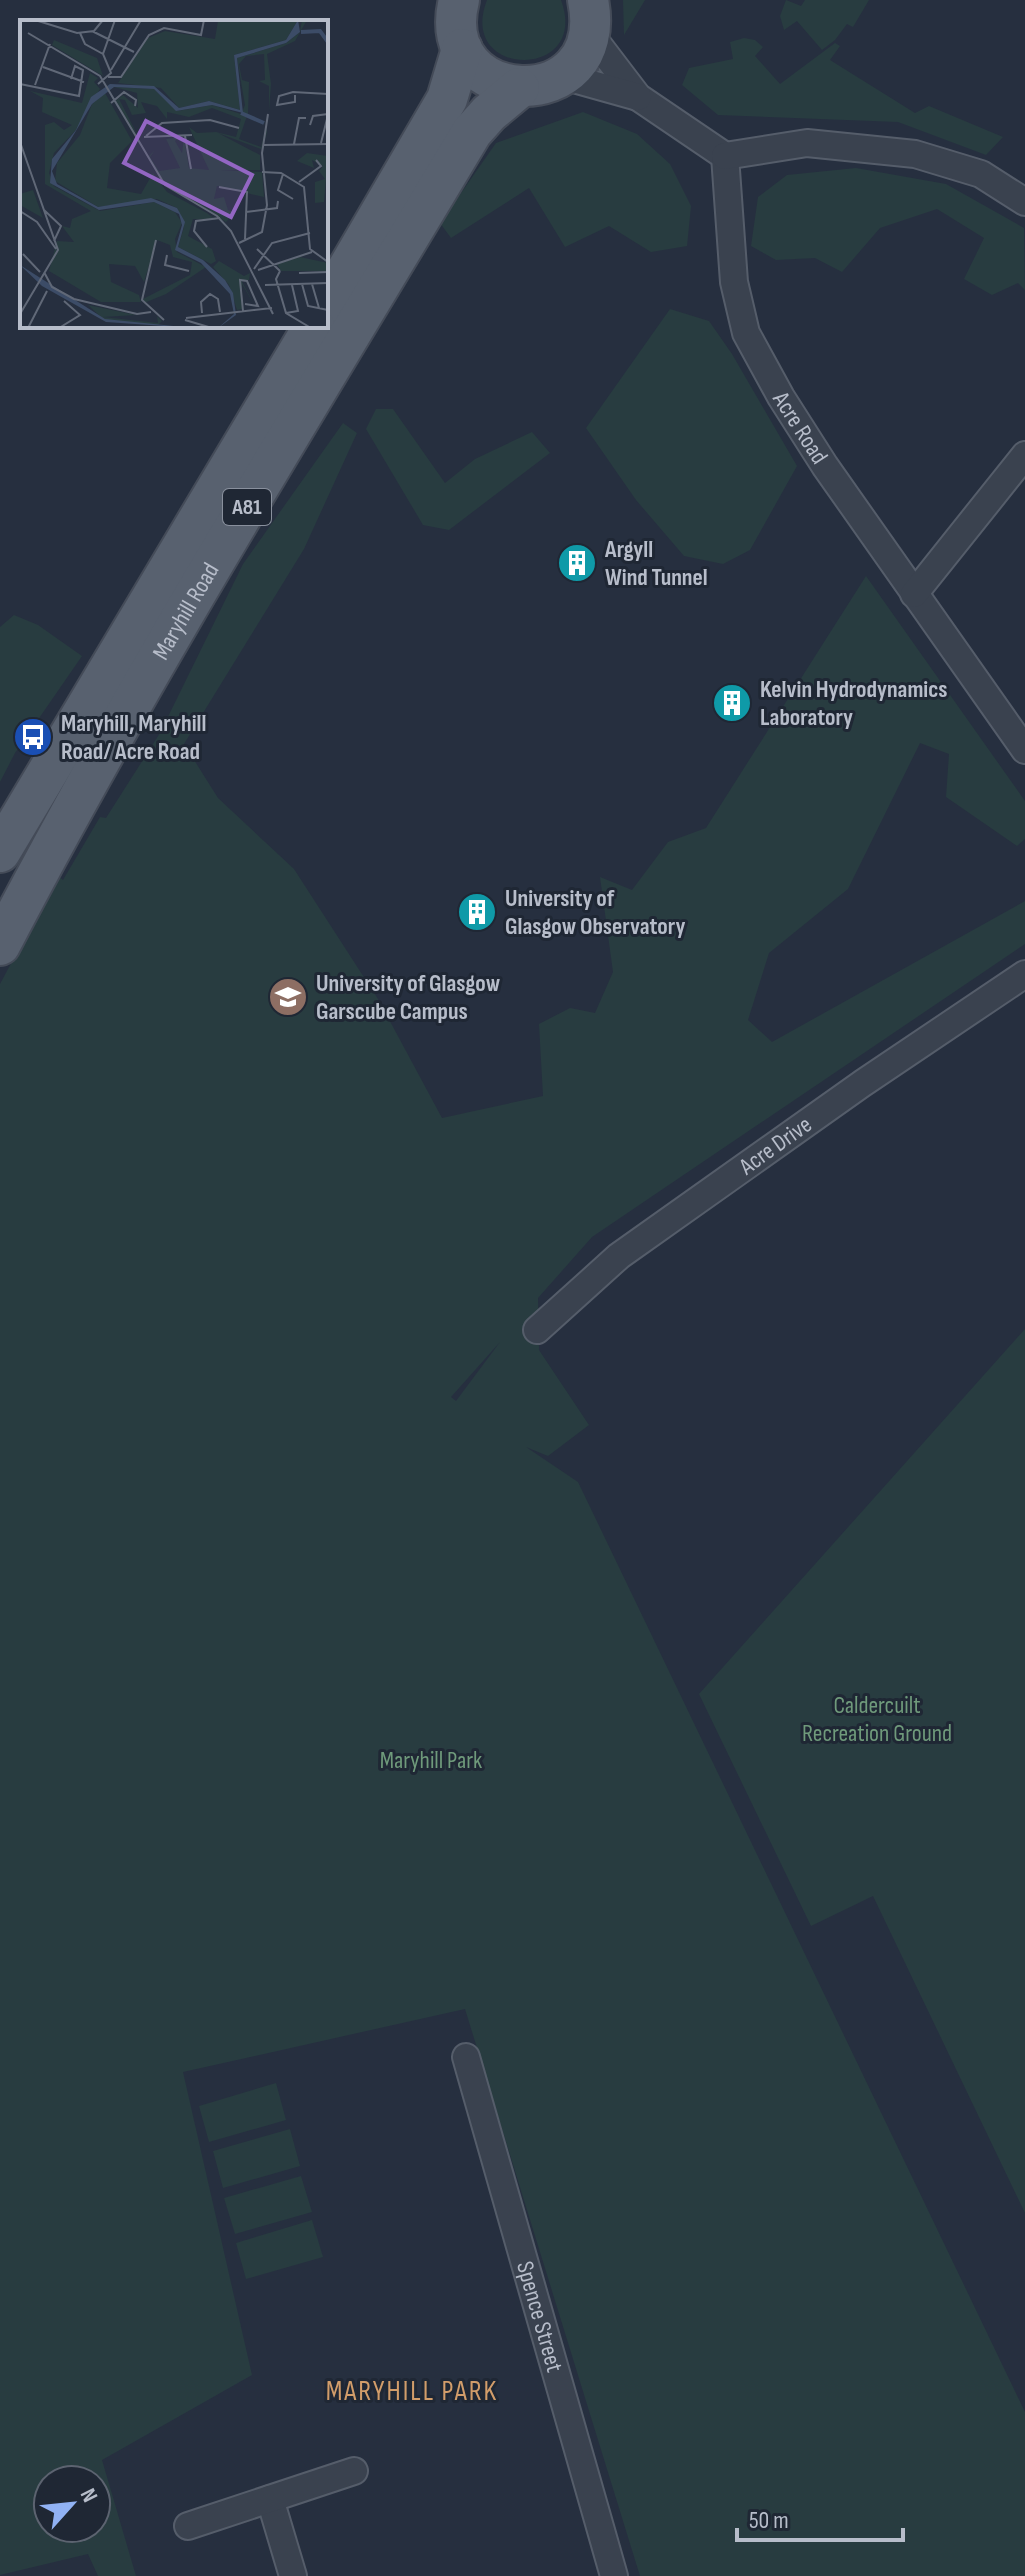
<svg xmlns="http://www.w3.org/2000/svg" width="1025" height="2576" font-family="'Sofia Sans Condensed',sans-serif">
  <style>
    .green { fill: #283c40; fill-rule: evenodd }
    .lines { fill: none; stroke-linecap: round; stroke-linejoin: round }
    .minor-casing { stroke: #555d6a; stroke-width: 30 }
    .primary-casing { stroke: #444b58; stroke-width: 44 }
    .minor { stroke: #3a424f; stroke-width: 26 }
    .primary { stroke: #58616f; stroke-width: 40 }
    .labels { text-anchor: middle; dominant-baseline: central; stroke-width: 6; stroke-linejoin: round; paint-order: stroke }
    .shield { fill: #1f2734; stroke: #89909d; stroke-width: 2 }
    .shield-label { font-size: 22px; font-weight: bold; fill: #b7bdca }
    .street-label { font-size: 24px; fill: #b7bdca; stroke: #1f2734 }
    .poi-label { font-size: 24px; font-weight: bold; fill: #b7bdca; stroke: #1f2734; text-anchor: start }
    .park-label { font-size: 24px; fill: #6f9a7b; stroke: #1f2734 }
    .quarter-label { font-size: 28px; letter-spacing: 2px; fill: #d29d6a; stroke: #1f2734 }
    .inset-river { fill: none; stroke: #3c4c67; stroke-width: 4 }
    .inset-road { fill: none; stroke: #606877; stroke-width: 2 }
    .view { fill: #9366c3; fill-opacity: 0.15; stroke: #9366c3; stroke-width: 4 }
    .inset-edge { fill: none; stroke: #b7bdca; stroke-width: 4 }
  </style>
  <rect width="100%" height="100%" fill="#262f3f"/>
  <!-- green -->
  <path class="green" d="M487,0H561C591,81 456,79 487,0Z
    M623,0H645L624,35Z
    M786,0L801,6L805,0H869L853,27L847,24L835,40L822,50L797,21L784,30L780,16Z
    M744,38L755,40L763,47L755,56L780,84L835,43L840,46L830,60L915,113L929,106L1003,137L986,155L898,122L718,115L682,85L689,68L733,59L730,42Z
    M583,112L637,134L670,164L691,206L687,246L651,252L609,226L565,247L529,188L451,238L440,223L496,143Z
    M856,168L946,184L1024,228L1025,290L1018,283L992,295L964,279L984,238L937,209L880,228L842,272L815,258L776,260L751,246L758,197L787,175Z
    M670,309L709,321L732,354L797,466L750,550L723,564L684,556L636,500L586,428Z
    M376,409H393L445,483L475,459L532,432L550,453L449,530L423,525L366,429Z
    M343,423L357,433L304,549L184,744L218,798L294,869L378,999L442,1118L543,1096L539,1024L570,1008L595,1013L613,972L600,877L632,890L668,842L706,828L866,576L1025,801V839L1017,846L946,797L949,754L920,743L848,889L769,953L748,1020L772,1042L1025,901V944L592,1237L538,1298L539,1350L589,1425L548,1456L526,1447L578,1482L1025,2412V2576H640L465,2009L183,2072L252,2375L102,2460L136,2576H98L88,2554L0,2575V984L58,876L63,880L100,817L106,818L160,733L243,564ZM500,1342L456,1401L451,1397ZM48,2480H96V2528H48Z
    M14,615L38,625L82,656L15,753L0,782V627Z
    M1025,1329V2213L873,1896L811,1926L699,1694Z
    M276,2083L286,2120L209,2142L199,2106Z
    M290,2129L300,2166L223,2188L213,2151Z
    M301,2176L312,2212L235,2234L224,2198Z
    M312,2220L323,2257L246,2279L236,2243Z"/>
  <g class="lines">
    <!-- minor casing -->
    <g class="minor-casing">
      <g id="minor">
        <path d="M590,34L638,97L725,156"/>
        <path d="M563,76L638,97"/>
        <path id="s1" d="M725,156L734,282L746,333L781,397L825,466L1025,750"/>
        <path d="M725,156L807,143L915,154L981,174L1025,202"/>
        <path d="M914,594L1025,455"/>
        <path id="s2" d="M537,1330L619,1256L863,1083L1025,974"/>
        <path id="s3" d="M466,2057L614,2576"/>
        <path d="M270,2499L293,2576"/>
        <path d="M188,2526L354,2471"/>
      </g>
    </g>
    <!-- primary casing -->
    <g class="primary-casing">
      <g id="primary">
        <path d="M459,0C431,110 612,119 588,0"/>
        <path d="M326,306L447,99L462,49"/>
        <path d="M0,852L314,326"/>
        <path id="s4" d="M0,945C145,667 311,401 472,132L489,113L519,88"/>
      </g>
    </g>
    <!-- minor -->
    <use href="#minor" class="minor"/>
    <!-- primary -->
    <use href="#primary" class="primary"/>
  </g>
  <!-- icons -->
  <defs>
    <g id="building-disc" transform="scale(2)"><circle r="9.5" fill="#0f9aa8" stroke="#1f2734"/><path d="M-4-6H4V6H1V3H-1V6H-4ZM-2.5-4.3h1.7v1.8h-1.7ZM.8-4.3h1.7v1.8H.8ZM-2.5-1h1.7V.8h-1.7ZM.8-1h1.7V.8H.8Z" fill="#fff"/></g>
    <g id="bus-disc" transform="scale(2)"><circle r="9.5" fill="#1a4fb4" stroke="#1f2734"/><path d="M-5-6H5V4H4V6H2V4H-2V6H-4V4H-5ZM-3.5-4V0h7V-4ZM-3.5 1.2v1.5H-2V1.2ZM2 1.2v1.5H3.5V1.2Z" fill="#fff"/></g>
    <g id="university-disc" transform="scale(2)"><circle r="9.5" fill="#8d6e63" stroke="#1f2734"/><path d="M0-5L7-2L0 1L-7-2ZM-4 1L0 2.5L4 1V4Q0 6-4 4Z" fill="#fff"/></g>
  </defs>
  <g fill-rule="evenodd">
    <use href="#building-disc" x="577" y="563"/>
    <use href="#building-disc" x="732" y="703"/>
    <use href="#bus-disc" x="33" y="737"/>
    <use href="#building-disc" x="477" y="912"/>
    <use href="#university-disc" x="288" y="997"/>
  </g>
  <g class="labels">
    <!-- shield labels -->
    <rect class="shield" x="223" y="489" width="48" height="36" rx="6"/>
    <g class="shield-label">
      <text x="247" y="507">A81</text>
    </g>
    <!-- street labels -->
    <g class="street-label">
      <text stroke="none"><textPath href="#s1" startOffset="288">Acre Road</textPath></text>
      <text stroke="none"><textPath href="#s4" startOffset="382">Maryhill Road</textPath></text>
      <text stroke="none"><textPath href="#s2" startOffset="302">Acre Drive</textPath></text>
      <text stroke="none"><textPath href="#s3" startOffset="270">Spence Street</textPath></text>
    </g>
    <!-- poi labels -->
    <g class="poi-label">
      <text x="605" y="549">Argyll<tspan x="605" dy="28">Wind Tunnel</tspan></text>
      <text x="760" y="689">Kelvin Hydrodynamics<tspan x="760" dy="28">Laboratory</tspan></text>
      <text x="61" y="723">Maryhill, Maryhill<tspan x="61" dy="28">Road/ Acre Road</tspan></text>
      <text x="505" y="898">University of<tspan x="505" dy="28">Glasgow Observatory</tspan></text>
      <text x="316" y="983">University of Glasgow<tspan x="316" dy="28">Garscube Campus</tspan></text>
    </g>
    <!-- park labels -->
    <g class="park-label">
      <text x="877" y="1705">Caldercuilt<tspan x="877" dy="28">Recreation Ground</tspan></text>
      <text x="431" y="1760">Maryhill Park</text>
    </g>
    <!-- quarter labels -->
    <g class="quarter-label">
      <text x="412" y="2391">MARYHILL PARK</text>
    </g>
  </g>
  <!-- overview -->
  <g transform="translate(20 20)">
    <rect width="308" height="308" fill="#262f3f"/>
    <path d="M191,0H278L266,20L214,35L220,90L189,81L159,88L141,68L98,63L128,18L145,11L195,19L198,1ZM282,0H287L275,21L247,34L251,64L249,91V66L239,61L245,60L244,34L226,36L219,44L222,60L229,62L228,94L247,104L227,96L219,119L241,127L246,107L247,113L241,129L198,113L240,135V150H201L242,152L244,177L197,166L194,179L204,177L208,190L215,192L206,202L147,166L133,145L129,136L135,130L130,137L139,151L160,148L146,119L160,117L155,121L162,133L164,117L169,148L189,150L169,107L177,113L196,112L216,117L221,99L192,88L169,97L147,92V99L137,86L121,82L126,93L112,95L105,80L99,79L119,118L94,82L103,75L118,88L117,73L94,67L134,69L157,91L192,85L221,94L225,85L217,38L266,23L280,12ZM34,20L77,38L83,56L32,25ZM70,53L78,58L74,62L80,69L56,110L34,133L29,153L34,166L80,191L134,182L155,192L162,203L155,219L157,232L186,247L146,274L124,283L123,279L170,255L172,242L153,237L150,225L137,220L124,262L115,246L89,244L91,262L119,275L121,282H81L29,251L37,221L54,222L42,206L50,208L52,199L71,191L25,164V105L34,102L44,110L52,105L22,92L23,78L10,71L62,83ZM85,73L112,121L90,143L87,168L121,174L133,153L147,172L187,193L196,200L173,199L168,216L192,229L196,241L191,244L158,227L164,207L157,188L137,179L78,187L35,161L37,143L60,115L72,84ZM287,133L308,136L304,182L295,183V162L305,159L299,151L303,146L292,140L294,148L277,141ZM13,170L23,198L0,185V174ZM280,237L308,243V251H261L257,244ZM199,241L224,256L230,253L229,260H221L235,286L222,264V289L217,290L209,265L193,247ZM68,285L116,295L83,297L138,303L137,296L142,301L138,305L88,300L82,298Z" fill="#283c40"/>
    <path d="M278,0L280,12L266,23L217,38L223,93L192,85L156,91L134,69L94,67L72,84L32,151L37,164L78,187L131,178L157,188L165,202L158,227L183,240L205,260L213,273L216,295L198,308L214,294L210,274L181,243L155,230L162,205L159,194L134,182L79,190L30,163L32,139L56,110L71,77L90,64L134,66L159,88L189,81L220,90L214,35L266,20ZM0,245L85,299L173,308L86,302L22,266Z" fill="#3c4c67"/>
    <path class="inset-river" d="M281,12L300,11L308,22M221,93L244,103"/>
    <path class="inset-road" d="M15,0L57,13L74,11L83,0M38,0L83,1M72,11L114,32M8,13L80,56L145,165L197,196L211,211L253,294M60,13L65,24L83,34M23,47L64,62M91,50L121,0M88,57H101L129,15L144,8L181,15L184,0M0,64L59,76L63,50L55,46L51,59M78,64L91,53L83,34L95,0M15,65L30,24M275,75V82L257,85L259,76L273,72L308,74M91,83L104,72L116,80L115,86M290,105L293,96L308,94M126,116L142,103L190,100L219,108M165,116L171,149M124,117L172,115M0,122L38,230L0,294M301,123L308,95M274,124L279,98H286M244,125L308,124M242,152L261,153L284,167L290,229L308,242M263,154L258,170L273,179M279,162L301,146L296,140M199,167L227,172L225,219M24,190L41,206L34,221M0,191L17,202L36,229M226,192L257,188L258,181M136,220L122,280L144,300M219,223L242,212L247,185L242,133L248,94M187,227L174,211L176,201L200,198M237,229L260,251M3,234L20,252M147,235L145,245L169,251M234,249L252,223L290,213M238,250L292,232M260,251L256,259L266,293L291,308M24,252L32,267L54,279L117,294L131,292M279,253L308,252M282,264L288,286L308,290M292,264L299,288M245,265L308,263M223,291L220,260L227,261L238,286L225,284M182,293L181,282L190,274L198,279L200,292M266,293L278,291L272,265M166,298L252,288M165,300L192,308M8,308L27,271M39,308L60,295L44,281"/>
    <path class="view" d="M126,101L232,155L211,197L104,143Z"/>
    <rect width="308" height="308" class="inset-edge"/>
  </g>
  <!-- north arrow -->
  <g transform="translate(72 2504) rotate(63)"><circle r="38" fill="#1f2734" stroke="#5c6370" stroke-width="2"/>
  <path d="M0-6L14 30L0 20L-14 30Z" fill="#91b2f4"/>
  <text y="-12" font-size="22" font-weight="bold" text-anchor="middle" fill="#b7bdca">N</text>
  </g>
  <!-- scale -->
  <path d="M737 2528v12h166v-12" fill="none" stroke="#b7bdca" stroke-width="4"/>
  <text x="749" y="2528" font-size="24" fill="#b7bdca" stroke="#1f2734" stroke-width="6" paint-order="stroke">50 m</text>
</svg>
